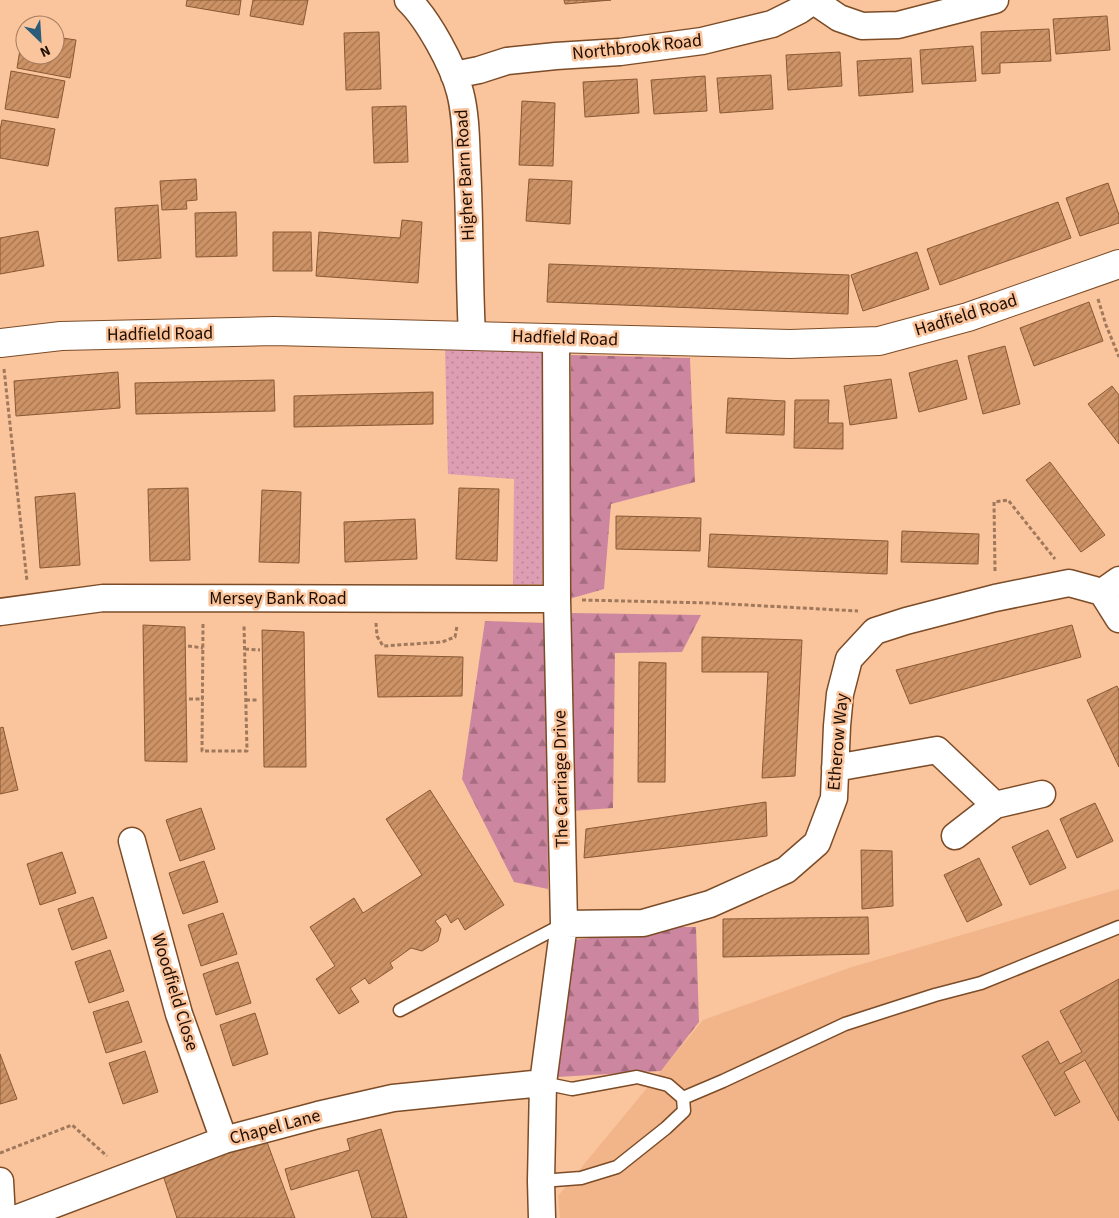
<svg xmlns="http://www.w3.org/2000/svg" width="1119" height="1218" font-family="'Source Sans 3',sans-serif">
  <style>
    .built { fill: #f2b589 }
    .grass { fill: url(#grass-dots) }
    .forest { fill: url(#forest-firs) }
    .building { fill: url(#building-hatch); stroke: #895934 }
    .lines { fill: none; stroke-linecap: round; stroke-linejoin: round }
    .service-casing { stroke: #7b4c27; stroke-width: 15 }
    .minor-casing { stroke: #7b4c27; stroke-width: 29 }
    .tertiary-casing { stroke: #7b4c27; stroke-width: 30 }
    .path { stroke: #a0795c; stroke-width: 3; stroke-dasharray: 4 2.5; stroke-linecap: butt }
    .service { stroke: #fff; stroke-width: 12 }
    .minor { stroke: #fff; stroke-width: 26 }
    .tertiary { stroke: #fff; stroke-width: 28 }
    .labels { text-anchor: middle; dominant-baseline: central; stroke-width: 5; stroke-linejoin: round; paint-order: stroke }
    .street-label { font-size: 18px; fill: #1f0d01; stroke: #fac49c }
  </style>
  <defs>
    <pattern id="grass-dots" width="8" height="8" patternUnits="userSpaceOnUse" patternTransform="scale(1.25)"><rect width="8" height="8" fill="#dd9db2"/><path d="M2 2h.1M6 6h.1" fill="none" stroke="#bd8697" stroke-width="1.8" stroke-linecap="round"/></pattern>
    <pattern id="forest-firs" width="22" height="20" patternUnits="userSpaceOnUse" patternTransform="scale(1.25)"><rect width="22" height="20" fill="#cd869f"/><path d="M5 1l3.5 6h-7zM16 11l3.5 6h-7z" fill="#a66c7f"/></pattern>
    <pattern id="building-hatch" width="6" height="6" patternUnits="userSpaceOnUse" patternTransform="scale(1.25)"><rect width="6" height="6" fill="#cd9265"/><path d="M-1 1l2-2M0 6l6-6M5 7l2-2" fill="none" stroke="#a67651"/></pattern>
  </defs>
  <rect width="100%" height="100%" fill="#fac49c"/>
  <!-- built -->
  <path class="built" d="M1119,889V1218H560L558,1196L703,1020L852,967Z"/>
  <!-- grass -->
  <path class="grass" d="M445,347L544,353L542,584L513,585L514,479L448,474Z"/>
  <!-- forest -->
  <path class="forest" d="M571,355L690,358L695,482L611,504L604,589L569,599Z
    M572,613L701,615L682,652L615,653L613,808L572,811Z
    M485,621L547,623L548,889L514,882L462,779Z
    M681,927H696L699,1022L661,1071L557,1077L574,940Z"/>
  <!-- building -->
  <path class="building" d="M187,0H241L239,15L186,6Z
    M253,0H308L303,25L250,16Z
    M564,0H611L565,4Z
    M1107,16L1110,50L1056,54L1053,19Z
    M1049,29L1051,61L1000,63V73L982,74L981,32Z
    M23,31H25V55H55V37L76,40L70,78L17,68Z
    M379,32L381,89L346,90L344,33Z
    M973,46L976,81L922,84L920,50Z
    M840,52L842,86L788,90L786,55Z
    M911,58L913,92L859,96L857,61Z
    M11,71L65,81L58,118L5,109Z
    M771,75L773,109L720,113L717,78Z
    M705,76L707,111L654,114L651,80Z
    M637,79L639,113L585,117L583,82Z
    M522,101L555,103L553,166L519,165Z
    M406,106L408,162L374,163L372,107Z
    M2,120L55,129L48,166L0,158V130Z
    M196,179L197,200L186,201L187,209L162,210L160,181Z
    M529,179L572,181L570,224L526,221Z
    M1108,183L1119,215V223L1080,236L1066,198Z
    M1058,202L1071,238L940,285L927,249Z
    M158,205L161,258L118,261L115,208Z
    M236,212L237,256L196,257L195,213Z
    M402,220L422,222L418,283L316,276L319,232L400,238Z
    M38,231L44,266L0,274V238Z
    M273,232H311L312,271H273Z
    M917,252L929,289L863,311L851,275Z
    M549,264L849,275L848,314L547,302Z
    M1089,302L1103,341L1034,366L1020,328Z
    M1005,346L1020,404L983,414L968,356Z
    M957,360L967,399L919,412L909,373Z
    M118,372L120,408L16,416L14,381Z
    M891,379L897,418L850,425L844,386Z
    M274,380L275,411L136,414L135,383Z
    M1112,386L1119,395V444L1088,404Z
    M433,392V424L294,427V396Z
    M728,398L785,401L784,435L726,433Z
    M795,400H829L828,423H843V449L794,448Z
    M1050,462L1105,535L1081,552L1026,480Z
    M188,488L190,560L150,561L148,489Z
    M459,488L499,489L497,561L456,559Z
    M262,490L301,492L299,563L259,562Z
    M75,493L80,565L40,568L35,497Z
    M616,516L701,518L700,551L616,549Z
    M415,519L417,559L345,562L344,522Z
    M902,531L979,534L978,564L901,562Z
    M710,534L888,541L887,574L708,567Z
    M143,625L185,627L187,762L145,761Z
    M1072,625L1081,657L910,704L896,670Z
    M262,630L304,632L306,767H264Z
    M702,637L802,640L795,776L762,778L768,672H702Z
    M375,655L463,657L462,696L378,697Z
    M639,662L666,663L665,782H638Z
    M1117,686L1119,690V767L1087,700Z
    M3,727L18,790L0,794V728Z
    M430,790L504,905L465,930L458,918L451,923L446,914L435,921L441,929L438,941L422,951L411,948L390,963L393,968L369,984L365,978L350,988L359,1002L339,1014L316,979L335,966L310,927L354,898L363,913L422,875L386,819Z
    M766,802L767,836L584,858L586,829Z
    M1095,803L1113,841L1077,858L1060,819Z
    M201,808L215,849L180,861L166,820Z
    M1048,830L1066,868L1030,885L1012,847Z
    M861,850L892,851L893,906L862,909Z
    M62,852L76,893L40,905L27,864Z
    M979,858L1002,905L967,922L944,875Z
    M204,861L218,902L183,914L169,873Z
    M93,897L107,938L72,950L58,909Z
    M223,913L237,954L201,966L188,925Z
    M868,917L869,954L723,957V919Z
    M110,950L124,991L89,1003L75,962Z
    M238,962L251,1003L216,1015L203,974Z
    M1119,979V1121L1085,1060L1064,1072L1080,1102L1055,1116L1022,1056L1048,1041L1060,1064L1082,1052L1060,1011Z
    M128,1001L142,1042L106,1053L93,1012Z
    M255,1013L268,1054L233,1066L220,1025Z
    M145,1051L158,1092L123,1104L109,1063Z
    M0,1054L17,1099L0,1104Z
    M381,1129L407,1218H372L358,1170L291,1190L285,1169L350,1150L347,1139Z
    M264,1134L295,1218H177L161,1169Z"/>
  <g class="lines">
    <!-- service casing -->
    <g class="service-casing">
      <path id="service" d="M400,1010L564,924
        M683,1098L723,1081L845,1024L935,995L981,983L1119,927
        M541,1181L581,1178L617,1167L666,1128L684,1111L683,1098L668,1085L637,1077L572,1089L543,1083"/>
    </g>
    <!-- minor casing -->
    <g class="minor-casing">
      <path id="minor" d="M408,0C428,19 453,65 460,92C466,115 466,140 467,164C470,221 469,278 472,336
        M814,1L839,18L862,26L898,25L995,0
        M454,75L479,70L507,61L556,56L620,52L702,41L772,24L800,10L814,0
        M1102,592L1119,619
        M0,612L103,598L557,599
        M835,768L937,750L995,805
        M955,836L995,805L1042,794
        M132,841L179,1014L224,1140
        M564,924L643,923L710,904L786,870L817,843L834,798L837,726L840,694L849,659L875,631L906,621L995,598L1069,583L1102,592L1119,580
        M0,1181L2,1218
        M18,1218L224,1140L318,1115L393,1098L543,1083
        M542,1218L541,1181L543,1083L564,924L557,599L556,338"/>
    </g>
    <!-- tertiary casing -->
    <g class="tertiary-casing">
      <path id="tertiary" d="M0,343L61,336L274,331L790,344L879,341L968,317L1119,264"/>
    </g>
    <!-- path -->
    <path class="path" d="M1098,299L1106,325L1119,357
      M4,369L27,581
      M995,571L994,502L1008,500L1055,559
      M582,600L710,603L858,611
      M376,623L377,636L383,646L442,642L455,637L457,626
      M203,624L202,751H247L244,625
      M188,646L203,648
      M245,649L260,650
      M189,699H203
      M246,700H259
      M0,1153L72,1125L107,1156"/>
    <!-- service -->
    <use href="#service" class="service"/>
    <!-- minor -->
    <use href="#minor" class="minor"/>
    <!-- tertiary -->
    <use href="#tertiary" class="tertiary"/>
  </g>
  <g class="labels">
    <!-- street labels -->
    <g class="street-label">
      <text transform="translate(637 47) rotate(-6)">Northbrook Road</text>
      <text transform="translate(465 175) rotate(-93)">Higher Barn Road</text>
      <text transform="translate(966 315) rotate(-17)">Hadfield Road</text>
      <text transform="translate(160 334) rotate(-1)">Hadfield Road</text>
      <text transform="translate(565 338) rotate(2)">Hadfield Road</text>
      <text x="278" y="598">Mersey Bank Road</text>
      <text transform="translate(838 742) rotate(-85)">Etherow Way</text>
      <text transform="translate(561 779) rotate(-91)">The Carriage Drive</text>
      <text transform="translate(175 992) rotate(73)">Woodfield Close</text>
      <text transform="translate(275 1127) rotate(-15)">Chapel Lane</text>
    </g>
  </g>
  <!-- north arrow -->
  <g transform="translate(40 40) rotate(155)"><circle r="24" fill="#fac49c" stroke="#a27b5e"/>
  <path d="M0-4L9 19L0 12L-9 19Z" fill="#2b5d7b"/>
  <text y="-8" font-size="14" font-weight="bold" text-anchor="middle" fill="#1f0d01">N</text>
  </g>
</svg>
